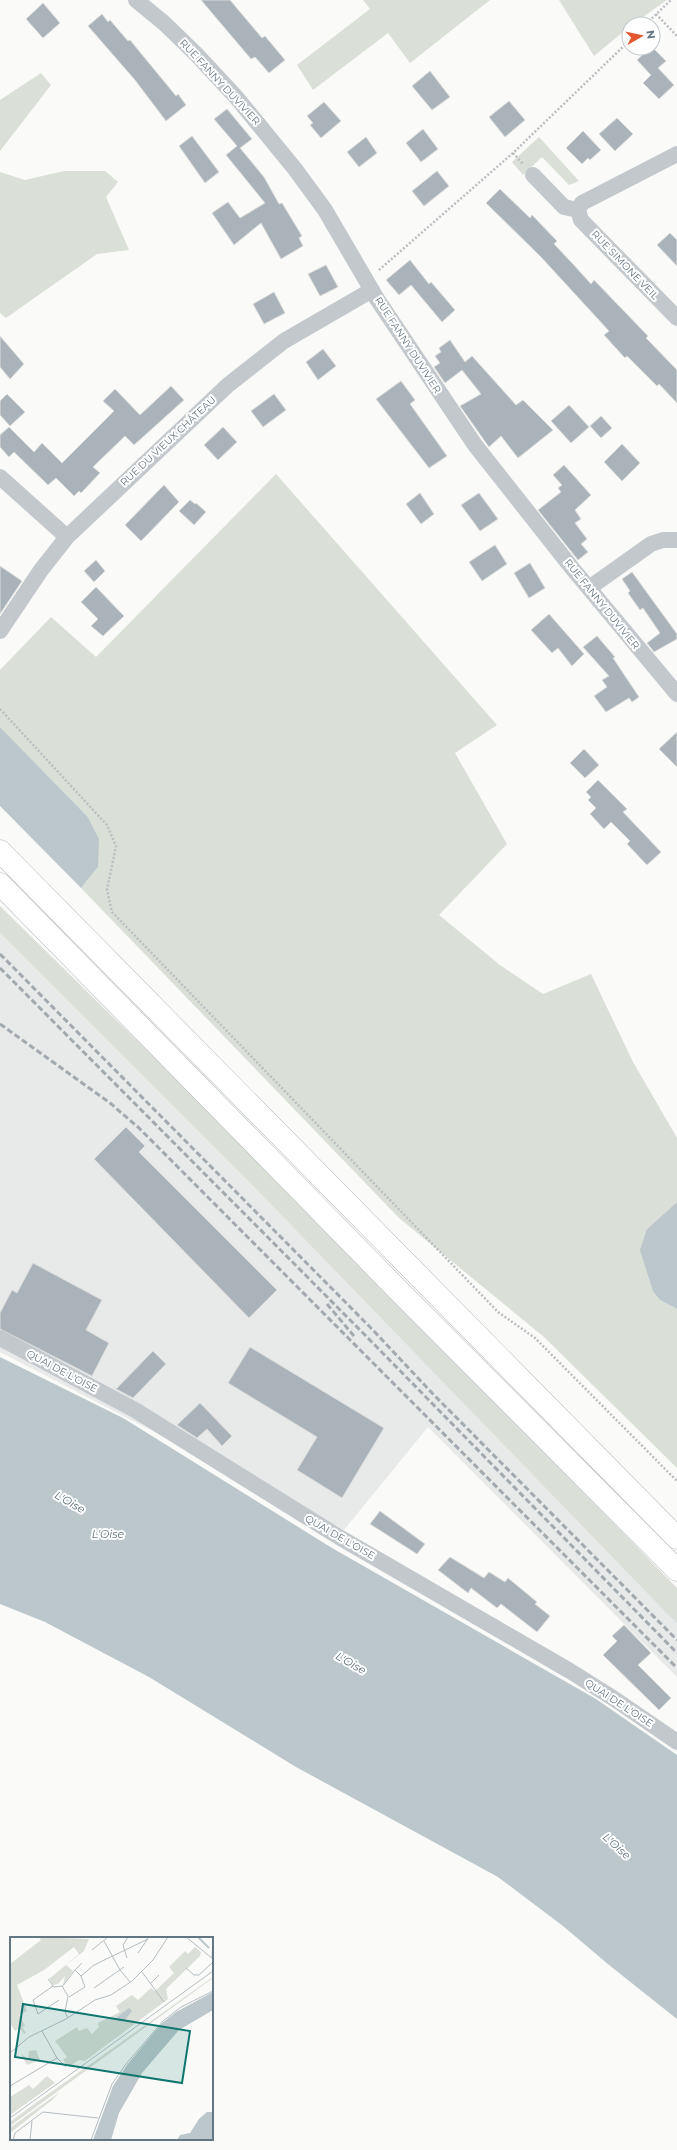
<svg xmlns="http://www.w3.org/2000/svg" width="677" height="2150" font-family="Montserrat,sans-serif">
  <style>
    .built { fill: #e8e9e9 }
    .green { fill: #dadfd7 }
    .water { fill: #bbc7cb }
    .building { fill: #aab3b9; stroke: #dcdcda }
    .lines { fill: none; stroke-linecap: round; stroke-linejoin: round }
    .trunk-casing { stroke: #b4b9bd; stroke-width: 23 }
    .path { stroke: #bbbfc2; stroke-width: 2.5; stroke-dasharray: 2 2; stroke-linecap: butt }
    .minor { stroke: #c3c8cc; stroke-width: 16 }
    .trunk { stroke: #fff; stroke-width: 22 }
    .rail { stroke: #a2aab0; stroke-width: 3; stroke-dasharray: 6 3; stroke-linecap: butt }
    .labels { text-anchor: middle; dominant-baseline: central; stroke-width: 4; stroke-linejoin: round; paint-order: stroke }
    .street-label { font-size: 10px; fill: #657683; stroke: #fff }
    .water-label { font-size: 11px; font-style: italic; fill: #60757c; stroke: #fff }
    .inset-river { fill: none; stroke: #bbc7cb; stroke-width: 2 }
    .inset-road { fill: none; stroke: #b5bdc2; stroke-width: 1 }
    .view { fill: #0f766e; fill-opacity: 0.15; stroke: #0f766e; stroke-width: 2 }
    .inset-edge { fill: none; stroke: #657683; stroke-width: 2 }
  </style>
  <rect width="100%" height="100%" fill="#fafaf8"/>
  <!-- built -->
  <path class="built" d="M0,933L260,1193L677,1624V1677L428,1427L344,1530L0,1352Z"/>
  <!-- green -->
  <path class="green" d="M363,0H490L410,63L388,33L313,90L297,65L370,9Z
    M559,0H667L633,24H629V27L594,56Z
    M41,73L51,85L0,151V100Z
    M539,137L579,181L569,185L542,157L523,175L512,162Z
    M64,171H105L118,182L106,197L129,250L97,254L6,318L0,313V172L25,180Z
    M276,474L497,725L455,753L507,844L439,915L500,965L543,994L591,974L633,1062L677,1138V1202L647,1229L660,1300L677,1309V1468L544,1337L399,1218L81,888L98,867L87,816L0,727V670L51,617L96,657Z
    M0,906L277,1178L677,1588V1624L260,1193L0,933Z"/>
  <!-- water -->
  <path class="water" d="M0,727L87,816L99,839L98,867L81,888L0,806Z
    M677,1202V1309L660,1300L653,1291L640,1250L647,1229Z
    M0,1357L123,1418L332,1548L596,1699L677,1755V2019L609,1965L563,1926L498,1877L296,1767L149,1677L45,1622L0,1604Z"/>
  <!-- building -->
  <path class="building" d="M201,0H230L262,38L265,36L285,60L269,73L255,57L251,59Z
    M43,3L60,23L43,38L26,19Z
    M102,14L108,22L110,20L128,41L130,40L176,96L178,94L186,105L166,121L135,80L88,26Z
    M650,48H653L666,61L658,68L674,85L659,99L643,83L651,75L637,60Z
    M430,71L450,97L432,110L412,86Z
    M509,101L525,120L505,137L489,117Z
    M324,102L341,121L321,138L310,125L313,123L307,116Z
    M227,109L252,139L240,148L264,177L279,204L282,203L302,236L299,238L303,246L281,259L261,223L234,245L212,213L228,202L240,218L265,203L226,155L237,146L214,119Z
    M617,118L633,134L615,151L599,134Z
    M423,129L438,149L421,162L406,143Z
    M583,131L601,150L590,160L588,158L582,164L566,148Z
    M192,136L219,172L205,183L179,146Z
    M366,137L377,153L359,167L347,152Z
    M437,171L449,186L424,206L412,191Z
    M500,189L530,218L532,215L557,241L554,244L572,263L591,284L594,280L648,336L646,338L677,370V403L659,384L657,386L627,356L625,358L604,335L609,331L541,257L486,203Z
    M670,233L677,240V266L657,245Z
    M410,260L429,284L431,282L455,310L442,322L411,285L399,295L386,280Z
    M326,265L338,287L320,296L308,274Z
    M274,292L285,313L264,324L253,304Z
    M0,336L24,364L10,379L0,367Z
    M450,340L465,362L472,356L516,405L523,400L553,430L518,458L501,436L489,447L460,406L481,394L462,370L445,383L434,367L440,363L435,356L441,352L439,348Z
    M323,349L336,366L318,380L306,362Z
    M401,381L415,400L410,404L447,456L429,468L376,399Z
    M171,386L184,400L134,445L125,436L93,467L100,473L81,493L79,491L74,496L56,478L48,485L14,452L9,457L0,447V435L9,427L34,452L42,443L62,463L114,411L103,401L115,389L140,415Z
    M7,394L25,412L10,426L0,415V401Z
    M274,394L286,410L263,427L251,411Z
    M569,405L589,427L571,443L551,421Z
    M601,416L612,428L601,438L590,426Z
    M223,427L237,442L218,460L204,445Z
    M622,444L640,463L622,481L604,462Z
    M564,465L591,495L575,510L581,519L575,523L587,539L581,544L588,552L578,560L538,510L561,492L558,488L562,485L553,475Z
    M164,485L179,502L141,541L125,525Z
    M420,493L434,514L421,524L406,504Z
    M479,493L498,519L480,531L461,505Z
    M190,500L195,504L196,503L206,512L194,525L179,511Z
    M495,545L507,564L482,581L469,562Z
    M96,560L105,571L94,582L84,571Z
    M530,563L545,588L529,598L514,573Z
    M0,566L22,581L0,614Z
    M632,572L677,634V639L654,652L647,643L660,633L643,608L640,610L628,593L630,591L622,579Z
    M96,587L124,616L103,636L91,626L98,619L81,602Z
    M549,614L584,654L572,666L558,648L552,653L531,630Z
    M597,636L615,657L613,658L639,697L632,702L629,698L606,712L594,696L607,687L602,680L609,676L583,647Z
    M677,732V767L659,749Z
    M584,749L599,765L585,778L570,763Z
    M598,780L627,809L623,812L661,852L647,865L627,844L630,841L611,822L604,829L590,814L596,808L588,800L591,797L586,792Z
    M126,1127L145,1146L139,1152L277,1290L249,1318L94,1159Z
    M33,1263L102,1300L86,1330L109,1343L92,1376L0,1329V1313L12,1290L17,1293Z
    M250,1347L384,1428L342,1498L297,1470L317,1437L228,1383Z
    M153,1351L166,1364L133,1398L116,1389Z
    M200,1403L232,1436L222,1446L207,1429L197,1438L177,1425Z
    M380,1511L425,1544L417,1554L370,1524Z
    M450,1557L484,1578L489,1572L505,1582L508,1578L537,1602L535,1604L550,1616L537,1632L501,1604L497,1608L471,1588L468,1593L438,1570Z
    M624,1625L651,1653L638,1665L671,1698L659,1710L603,1655L617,1641L612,1636Z"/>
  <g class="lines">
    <!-- trunk casing -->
    <g class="trunk-casing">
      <path id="trunk" d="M0,851L677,1538
        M0,884L401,1293L677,1570"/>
    </g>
    <!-- path -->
    <path class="path" d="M656,14L677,36
      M646,24L671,0
      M513,153L523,164
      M379,270L513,153L629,41
      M0,709L107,825L116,846L107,890L112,912L498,1312L535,1338L677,1481"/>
    <!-- minor -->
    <path class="minor" d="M136,0L164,23L196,54L236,97L295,169L325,210L377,299L475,445L572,568L677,694
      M677,154L582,203L578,210L581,220L677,318
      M533,175L564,207L578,210
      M0,477L67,537
      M589,588L651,544L663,540H677
      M0,631L41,570L67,537L228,385L284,341L372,290
      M0,1338L135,1410L339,1537L570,1671L613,1698L677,1742"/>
    <!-- trunk -->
    <use href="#trunk" class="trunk"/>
    <!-- rail -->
    <path class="rail" d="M0,954L370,1327L433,1394L677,1640
      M0,968L364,1334L677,1653
      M0,1024L110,1103L139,1128L677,1668
      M327,1304L354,1336"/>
  </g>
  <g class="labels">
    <!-- street labels -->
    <g class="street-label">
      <text transform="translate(220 82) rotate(47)">RUE FANNY DUVIVIER</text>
      <text transform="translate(625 265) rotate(46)">RUE SIMONE VEIL</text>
      <text transform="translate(408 345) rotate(57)">RUE FANNY DUVIVIER</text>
      <text transform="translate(168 441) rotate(-43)">RUE DU VIEUX CHÂTEAU</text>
      <text transform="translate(602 604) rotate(51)">RUE FANNY DUVIVIER</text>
      <text transform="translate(62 1371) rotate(28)">QUAI DE L'OISE</text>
      <text transform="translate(340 1537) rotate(30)">QUAI DE L'OISE</text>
      <text transform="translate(619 1703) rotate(33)">QUAI DE L'OISE</text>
    </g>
    <!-- water labels -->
    <g class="water-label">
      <text transform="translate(70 1502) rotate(30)">L'Oise</text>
      <text x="108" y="1534">L’Oise</text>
      <text transform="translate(351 1663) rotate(30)">L'Oise</text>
      <text transform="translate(617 1846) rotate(42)">L'Oise</text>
    </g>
  </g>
  <!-- overview -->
  <g transform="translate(10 1937)">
    <rect width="203" height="203" fill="#fafaf8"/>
    <path d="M29,0L79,2L74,14L56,28L63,34L53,48L55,39L48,47L43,48L39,42L69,17L64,10L34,33L7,48L17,74L9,78L15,89L12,90L16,96L14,97L10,91L5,94L0,86V27L31,3ZM185,10L191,15L190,19L156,52L158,62L75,124L69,123L59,130L53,123L57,120L45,104L67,90L69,94L77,91L82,97L89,90L88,86L110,75L106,69L122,58L128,63L141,51L145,54L164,36L159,30L175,14L178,17ZM203,40V41L0,189V185L27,165ZM26,113L30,123L17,128L11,117L18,122L19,114ZM37,139L45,146L0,178V160L19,148L23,152ZM50,155L42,163L0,196L1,190Z" fill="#dadfd7"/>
    <path d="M203,55V73L169,93L132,136L109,176L101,203H83L103,149L117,128L151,87L166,75ZM119,71L122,74L114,84H108L107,80ZM197,175H203V203H167L170,198L180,196L189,182Z" fill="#bbc7cb"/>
    <path class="inset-river" d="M188,0L199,11"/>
    <path class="inset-road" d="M176,0L203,22M94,4L110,33L120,45M82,13L98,0M128,16L139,0M117,21L113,8L118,0M202,21L203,1M176,31L184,38H189L203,25M132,35L154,65M71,39L84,28L138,2M38,42L44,50L52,49L58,59L55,75L58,81M140,47L149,38M43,49L23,63L28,77L49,63M52,50L65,33M84,51L114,30M59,60L75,50L71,39L65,33L72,26M32,94L47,121L56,130M0,116L19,100L56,82L85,63L101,58L122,44L143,23L158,0M0,149L47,121M0,181L203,34M3,203L5,196L33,175L88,181M20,203L22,184M81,203L102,147L116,127L153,84L171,70L203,54"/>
    <path class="view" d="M13,67L180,94L172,146L5,120Z"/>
    <rect width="203" height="203" class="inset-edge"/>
  </g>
  <!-- north arrow -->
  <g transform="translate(641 36) rotate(81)"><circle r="19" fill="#ffffff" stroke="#c1c8cd"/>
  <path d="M0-3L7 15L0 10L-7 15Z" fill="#e4572e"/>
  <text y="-6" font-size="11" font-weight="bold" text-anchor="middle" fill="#657683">N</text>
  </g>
</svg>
